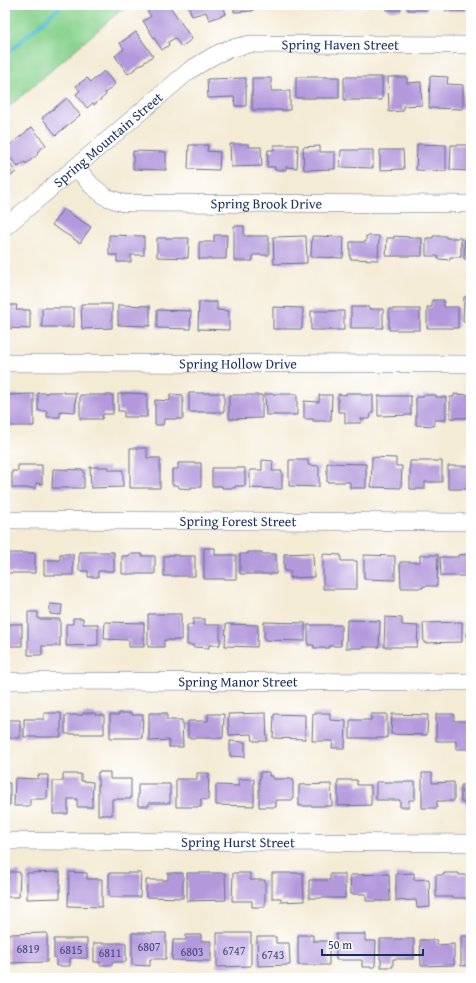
<svg xmlns="http://www.w3.org/2000/svg" width="476" height="983" font-family="'Gentium Book Plus',serif">
  <style>
    .green { fill: #89d38f; stroke: #528176 }
    .lines { fill: none; stroke-linecap: round; stroke-linejoin: round }
    .stream { stroke: #57c3d0; stroke-width: 4 }
    .building { fill: #b398dc }
    .minor-casing { stroke: #677188; stroke-width: 18 }
    .minor { stroke: #fff; stroke-width: 17 }
    .labels { text-anchor: middle; dominant-baseline: central; stroke-width: 3; stroke-linejoin: round; paint-order: stroke }
    .number-label { font-size: 12px; fill: #41497e }
    .street-label { font-size: 14px; fill: #1b2f5e; stroke: #fff }
  </style>
  <rect width="100%" height="100%" fill="#fff"/>
  <filter id="ink" filterUnits="userSpaceOnUse"><feTurbulence type="fractalNoise" baseFrequency=".025" numOctaves="2"/><feDisplacementMap in="SourceGraphic" scale="8" xChannelSelector="R" yChannelSelector="G"/><feConvolveMatrix kernelMatrix="1 2 1 2 8 2 1 2 1" color-interpolation-filters="sRGB"/></filter>
  <filter id="wash" filterUnits="userSpaceOnUse"><feTurbulence type="fractalNoise" baseFrequency=".012" numOctaves="4" result="noise"/><feDisplacementMap in="SourceGraphic" scale="16" xChannelSelector="R" yChannelSelector="G"/><feGaussianBlur stdDeviation="0.9" result="paint"/><feColorMatrix in="noise" values="0 0 0 0 0 0 0 0 0 0 0 0 0 0 0 0 0 1.4 0 .05"/><feComposite in="paint" operator="in"/></filter>
  <g filter="url(#wash)">
    <rect width="100%" height="100%" fill="#f4ebd5"/>
    <!-- green -->
    <path class="green" d="M5,5H127L5,110Z"/>
    <g class="lines">
      <!-- stream -->
      <path class="stream" d="M5,55L62,5"/>
    </g>
    <g id="blocks">
      <!-- building -->
      <path class="building" d="M156,5H161L163,8L168,5H169L192,39L181,47L175,38L168,42L169,45L162,50L143,21L151,16L147,11Z
        M188,5H223L226,14L209,20L206,12L192,16Z
        M234,5H253V11L234,12Z
        M272,5H311V8H306V9H291V8L272,7Z
        M323,5H339V9H323Z
        M386,5H401V10H387Z
        M408,5H427V10H408Z
        M446,5H466V11H446Z
        M136,32L153,56L128,74L115,56L124,49L120,43Z
        M104,71L115,84L105,93L106,95L94,105L93,103L87,108L76,94L80,91L76,86L87,78L91,82Z
        M430,76L448,77L447,84L463,85V109L429,108Z
        M296,77H339V98H296Z
        M344,77H382V100H344Z
        M388,77H407V83L421,82L422,105L403,106V111L389,112Z
        M246,78V106H235L234,97L208,98L207,79Z
        M252,78H271V91H290V110H252Z
        M67,98L80,115L56,135L42,118Z
        M32,127L46,145L37,152L38,154L26,164L25,162L18,167L5,151V149Z
        M230,144H249V147H261L262,166L231,167Z
        M417,144L446,145V171L416,170Z
        M189,145H208L207,151L220,152L219,170L188,169Z
        M274,145H298L297,168L286,167V170H275V167H267L268,150H274Z
        M451,145H471V171L450,170Z
        M320,146V152H335V169L304,170L303,147Z
        M341,150H373V168L340,167Z
        M380,150H403L404,169L380,170Z
        M133,151L166,152V170L133,169Z
        M5,158L16,172L5,181Z
        M63,209L91,227L80,243L52,225Z
        M234,226H244V236H269V255H253V261H234Z
        M109,235L144,236V255H131V262H117V255H109Z
        M214,235H227L226,259H199V242H214Z
        M306,236L307,263L274,264L273,237Z
        M312,236L344,237L343,258L311,257Z
        M366,236H379L378,260L350,259V242H366Z
        M394,236L409,237V238H422V256H386L387,238H394Z
        M433,236H446V238H461V257H450V260L438,259V256H426V238H433Z
        M157,238H189L188,258L157,257Z
        M465,238H471V259H464Z
        M464,297H471V322H463Z
        M432,300H444V307H458V328H427V307H432Z
        M199,302H217V310L229,311V330L198,329Z
        M81,304H112V328L82,329Z
        M5,305H17L16,310H30V329L5,328Z
        M118,305L150,306V326L118,325Z
        M273,307L303,308L302,329H273Z
        M351,307H369V309H383V328H351Z
        M42,308H74V327H42Z
        M389,309H420V330H389Z
        M157,310L191,311L190,329L157,328Z
        M311,311H344V330H311Z
        M48,392H64V393H76L75,412L60,411V417H47V411H38V393H48Z
        M125,393L147,394V417H124V411H118V394H125Z
        M189,393H224V412H189Z
        M346,393H361V395H373V413H371L370,419H361V423H345V412H338V394L346,395Z
        M34,394V426H6L5,395Z
        M170,394L183,395V419H164L163,425H155V400L170,401Z
        M265,394H297V415H266Z
        M454,394L471,395V418H450V397H454Z
        M80,395H113V414H103L102,419H80Z
        M229,395H262V418L229,419Z
        M319,395H332L331,421H313V419H304V401L319,402Z
        M423,395H436V397H446V420H434V426L416,425V397H423Z
        M378,396H411V415L378,416Z
        M130,448H147V458H160V488H130Z
        M372,457L396,458V466H402L401,488L371,487Z
        M262,460L273,461L272,471H282V489L250,488V470H262Z
        M289,460H308V465L319,466V487L289,486Z
        M410,461H442V482H425V489H410Z
        M178,463H201V487H191V489L179,488L178,485H172V469H178Z
        M327,463L366,464V488H350V482H327Z
        M18,465H42V484L36,483V488H12V471H18Z
        M448,466H471V486H467V489H449V486H448Z
        M90,467H109V470H123V487L91,488Z
        M212,468H245V486H235V488H222V486H212Z
        M53,469L84,470V488H52Z
        M204,548H215V555H236V579H204Z
        M79,552H114V571H98V577H88V571H79Z
        M248,552H262V554H276V574H240V554H248Z
        M5,553H35V573H5Z
        M313,553L314,577L290,578V571H284V554Z
        M60,554H73V575H44V560H60Z
        M129,554H142V556H155V574H122V556H129Z
        M323,554L341,555V561H357V589H323Z
        M471,554V576H441L440,557H458V555Z
        M169,555H179V556H195V576H164V556H169Z
        M364,555L395,556V580L364,579Z
        M420,555H438L437,586H423V588H401L400,562H420Z
        M50,604L62,605L61,615L50,614Z
        M28,612H38V619H60V646H42V655H28Z
        M148,614H181V640H164V647H148Z
        M5,615H9V624H22V646H5Z
        M385,617L402,618V625L418,626L417,647H384Z
        M73,618H83V624H98V645L66,646V624H73Z
        M193,619H205V625H220V645H209V648L193,647V645H187V625H193Z
        M347,620L380,621L379,647H362V648H346Z
        M105,622L144,623V647H129V640L104,639Z
        M264,622L305,623V641L264,640Z
        M462,622V642L424,643L423,623Z
        M226,624L258,625L257,647L225,646Z
        M308,625H341V646H329V648H314V645H308Z
        M467,626H471V645H467Z
        M44,713H61V737H24V719H44Z
        M83,713H95V715H104V734H65V715H83Z
        M119,713H132V715H143L142,738H110V715H119Z
        M149,713H167V720H182L183,747H169V740L149,741Z
        M266,713L267,741H253L252,734L229,735L228,714Z
        M313,713H330V720L346,721L345,748H332L333,741H312Z
        M208,714H224L223,738H188V721H208Z
        M274,714L305,715V739L273,738Z
        M371,714H387V738H350V720H371Z
        M392,714L428,715L427,735L391,734Z
        M436,714H454V721H469V749H456V741H436Z
        M5,720H20V738H5Z
        M230,741L245,742V757L230,756Z
        M98,772H110V779H131V799H112V815H98Z
        M260,772H269V776H273V779H293V800H276V807H259V779H260Z
        M197,773H209L208,800L201,799V807H176V779H197Z
        M422,773H432V783L454,782V801H437V808H422Z
        M63,774H81V781L93,782L92,807H77V799H68V814H53V781H63Z
        M38,775H48L47,799H30V806H14L15,778L38,779Z
        M239,779H254V806L216,805V785L239,786Z
        M338,780H357V785H371V805L338,806Z
        M376,782H415V800H409V807H400V800H376Z
        M5,783H10V805H5Z
        M138,784H170V803H149V806H138Z
        M331,784L332,806H299V785Z
        M461,785H471V807H467V803L461,802Z
        M5,872H20L19,897H5Z
        M60,872V898L27,899V873Z
        M69,872L87,873V879H102V907L68,906Z
        M109,873H141L140,897H109Z
        M168,873H183V898L146,897V880H168Z
        M187,873H225L226,900L187,901Z
        M233,873H250V880H265V907H252V901H232Z
        M272,873H303L304,901L281,902V898H272Z
        M414,873V880L429,879L430,907L417,908L416,900L396,901V874Z
        M444,873H459V875H468V898H452V897H436V875H444Z
        M330,874H345V898H309V880H330Z
        M389,874L390,901H366V894H351L350,875Z
        M47,933V962L9,963L8,934Z
        M132,933H166V959H150V966L132,965Z
        M217,933H251V966L217,967Z
        M336,934H365V941H376L375,967H362V960H336Z
        M186,935H201V941H211V961L172,960L173,940H186Z
        M298,935H313V941H329V965H298Z
        M461,936H471V965L461,966Z
        M257,937H276V943H289L290,965L258,966Z
        M54,939H87V958H70V966H56V958H54Z
        M380,939H414V959H393V967H381V959H380Z
        M420,940H437V945L454,944V965L421,966Z
        M94,943H126V962H112V965H100V962H94Z"/>
    </g>
  </g>
  <g filter="url(#ink)">
    <use href="#blocks" fill-opacity="0" stroke="#677188" stroke-width="1"/>
    <g class="lines">
      <!-- minor casing -->
      <g class="minor-casing">
        <g id="minor">
          <path id="s1" d="M76,167L91,185L106,197L123,203L471,204"/>
          <path id="s2" d="M5,227L190,70L213,56L228,49L250,44L471,45"/>
          <path id="s3" d="M5,363L471,364"/>
          <path id="s4" d="M5,520L471,522"/>
          <path id="s5" d="M5,681L471,682"/>
          <path id="s6" d="M5,841L471,843"/>
        </g>
      </g>
      <!-- minor -->
      <use href="#minor" class="minor"/>
    </g>
  </g>
  <g class="labels">
    <!-- number labels -->
    <g class="number-label">
      <text x="149" y="946">6807</text>
      <text x="28" y="948">6819</text>
      <text x="71" y="949">6815</text>
      <text x="234" y="950">6747</text>
      <text x="192" y="951">6803</text>
      <text x="110" y="952">6811</text>
      <text x="273" y="954">6743</text>
    </g>
    <!-- street labels -->
    <g class="street-label">
      <text stroke="none"><textPath href="#s2" startOffset="399">Spring Haven Street</textPath></text>
      <text stroke="none"><textPath href="#s2" startOffset="135">Spring Mountain Street</textPath></text>
      <text stroke="none"><textPath href="#s1" startOffset="204">Spring Brook Drive</textPath></text>
      <text stroke="none"><textPath href="#s3" startOffset="233">Spring Hollow Drive</textPath></text>
      <text stroke="none"><textPath href="#s4" startOffset="233">Spring Forest Street</textPath></text>
      <text stroke="none"><textPath href="#s5" startOffset="233">Spring Manor Street</textPath></text>
      <text stroke="none"><textPath href="#s6" startOffset="233">Spring Hurst Street</textPath></text>
    </g>
  </g>
  <!-- margin -->
  <rect width="476" height="983" fill="none" stroke="#fff" stroke-width="20"/>
  <!-- scale -->
  <path d="M322 949v6h101v-6" fill="none" stroke="#1b2f5e" stroke-width="2"/>
  <text x="328" y="949" font-size="12" fill="#1b2f5e" stroke="#ffffff" stroke-width="3" paint-order="stroke">50 m</text>
</svg>
